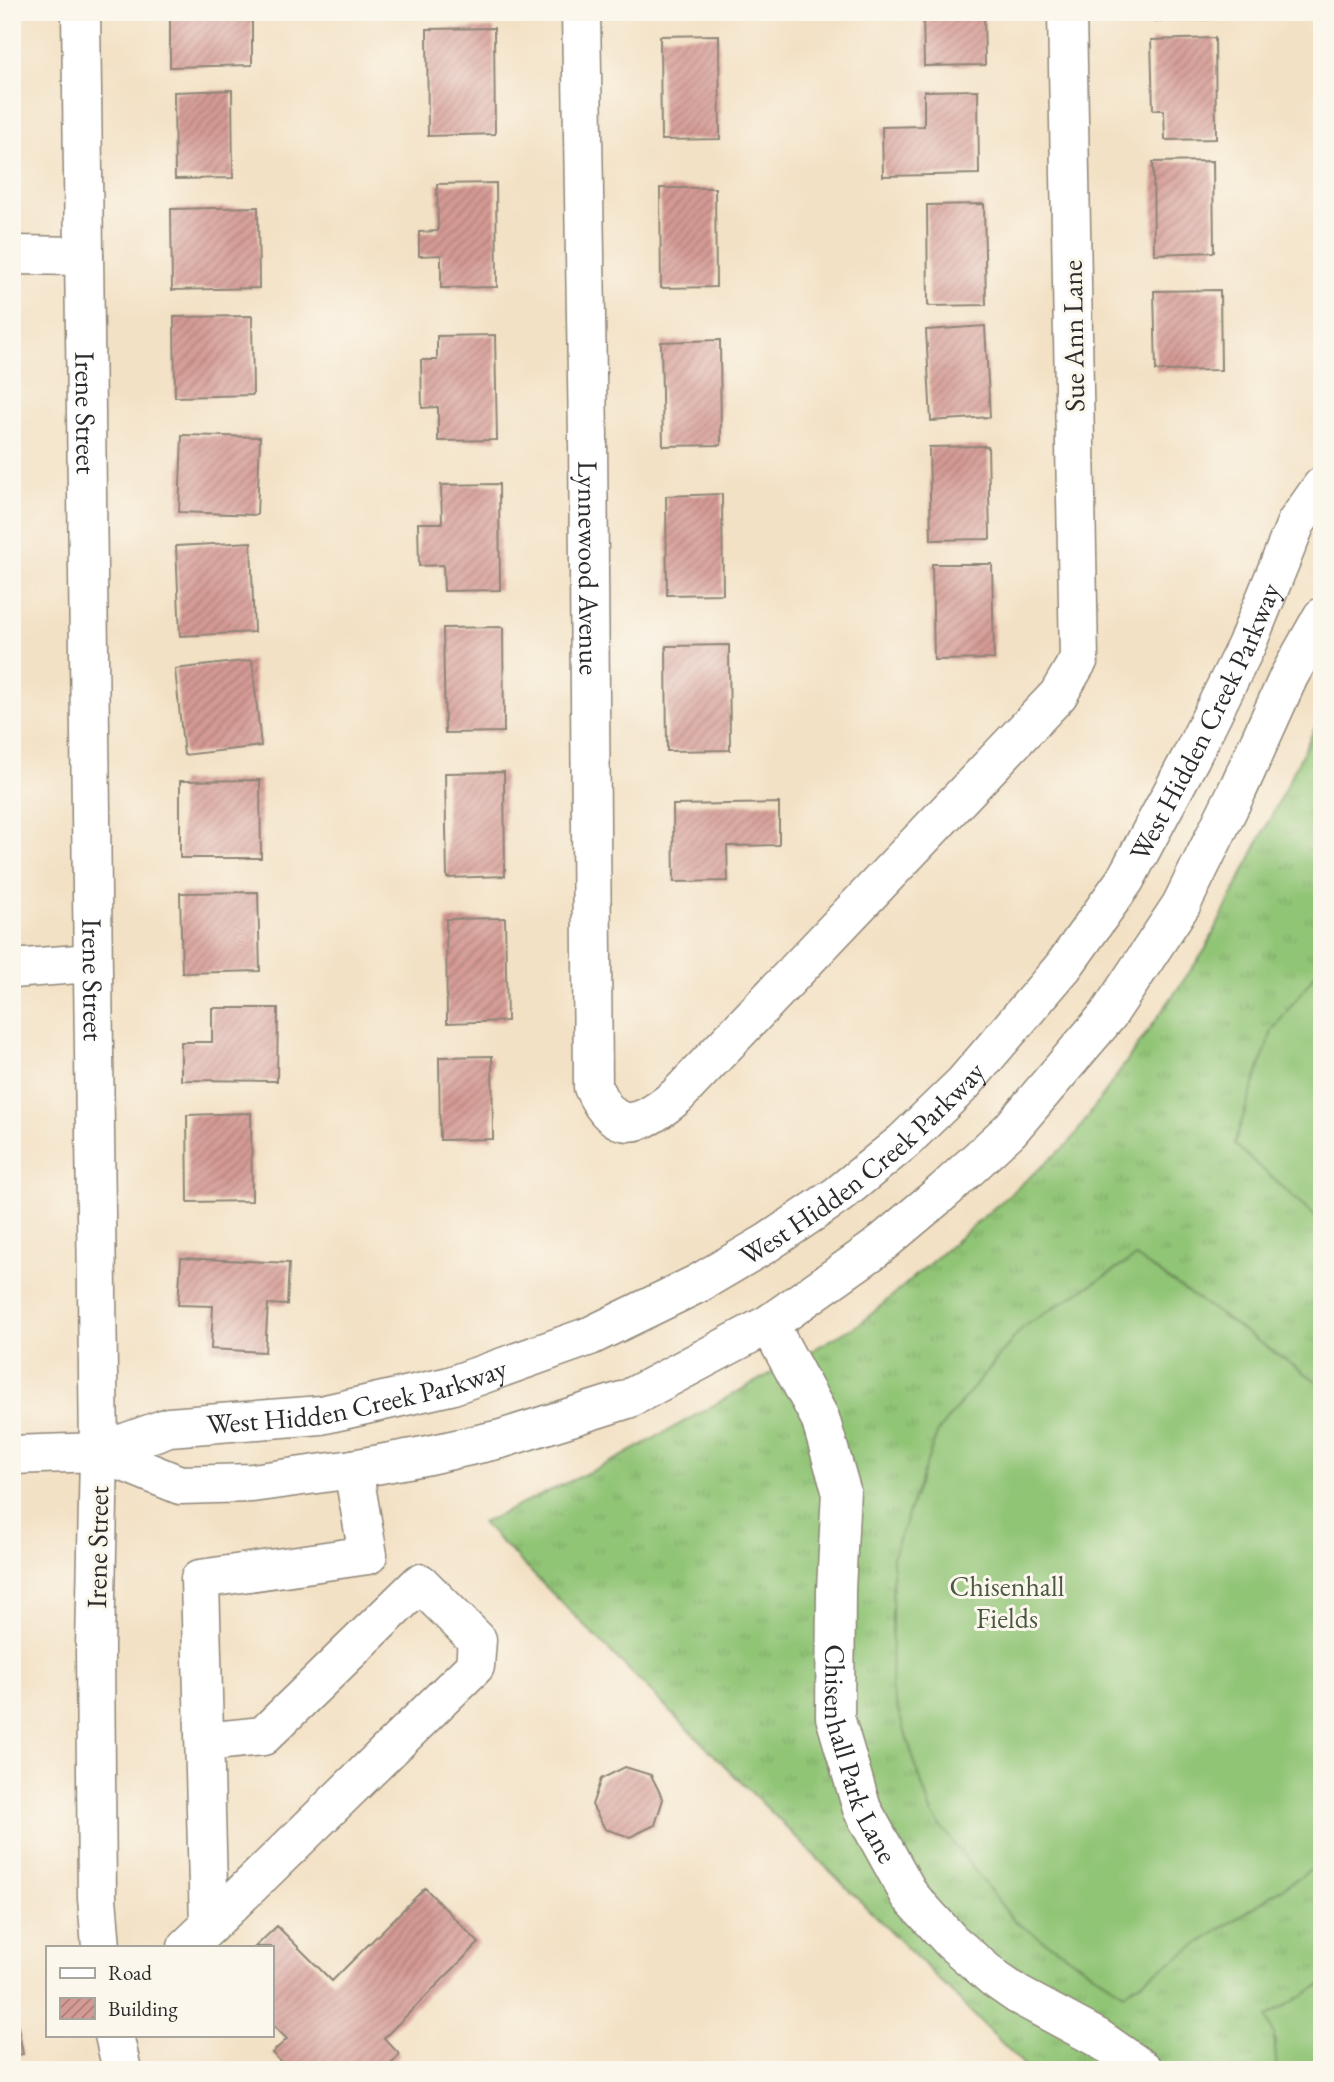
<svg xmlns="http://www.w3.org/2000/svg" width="1334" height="2082" font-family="'EB Garamond',serif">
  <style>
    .grass { fill: url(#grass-tufts); stroke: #5e7850; stroke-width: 2 }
    .pitch { fill: #91c576; stroke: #5e7850; stroke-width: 2 }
    .building { fill: url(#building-hatch) }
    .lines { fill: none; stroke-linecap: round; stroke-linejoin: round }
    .minor-casing { stroke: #8f8678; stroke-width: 41 }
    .major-casing { stroke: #8f8678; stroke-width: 41 }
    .minor { stroke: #fff; stroke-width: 38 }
    .major { stroke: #fff; stroke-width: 38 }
    .labels { text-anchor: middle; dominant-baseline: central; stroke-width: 6; stroke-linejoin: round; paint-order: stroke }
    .street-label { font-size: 28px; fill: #2b2b2b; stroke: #fbf7ec }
    .park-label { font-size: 28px; fill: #4a5942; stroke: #fbf7ec }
  </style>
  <defs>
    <pattern id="grass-tufts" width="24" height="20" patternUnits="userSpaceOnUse" patternTransform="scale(1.75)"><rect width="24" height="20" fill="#91c576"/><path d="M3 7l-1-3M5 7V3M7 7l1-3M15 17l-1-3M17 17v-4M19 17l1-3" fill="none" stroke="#7da966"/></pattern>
    <pattern id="building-hatch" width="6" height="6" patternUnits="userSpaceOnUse" patternTransform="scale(1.75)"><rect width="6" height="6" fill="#d59a94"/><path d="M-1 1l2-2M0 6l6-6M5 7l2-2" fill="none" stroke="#ad7e79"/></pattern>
  </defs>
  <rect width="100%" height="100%" fill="#fbf7ec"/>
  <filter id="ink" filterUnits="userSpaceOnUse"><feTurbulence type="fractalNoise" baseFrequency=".0143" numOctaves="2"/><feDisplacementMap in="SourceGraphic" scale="14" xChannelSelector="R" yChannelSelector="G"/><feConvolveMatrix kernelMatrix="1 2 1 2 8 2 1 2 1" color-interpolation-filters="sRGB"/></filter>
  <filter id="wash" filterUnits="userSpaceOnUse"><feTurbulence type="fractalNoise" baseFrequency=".00686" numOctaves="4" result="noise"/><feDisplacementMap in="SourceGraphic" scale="28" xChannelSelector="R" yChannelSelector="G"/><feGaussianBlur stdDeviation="1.57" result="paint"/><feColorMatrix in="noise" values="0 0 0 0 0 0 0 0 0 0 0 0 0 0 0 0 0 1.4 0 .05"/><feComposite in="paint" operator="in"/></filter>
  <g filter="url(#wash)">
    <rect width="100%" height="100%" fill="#f3e1c5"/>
    <!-- grass -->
    <path class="grass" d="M1322,714V2070H1029L482,1523L617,1459L861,1323L1070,1142L1205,950Z"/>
    <!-- pitch -->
    <path class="pitch" d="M1322,965V1222L1234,1144L1272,1031Z
      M1136,1257L1322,1385V1862L1124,1993L1013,1920L932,1815L891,1689L893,1556L938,1431L1023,1327Z
      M1322,1984V2070H1277L1274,2035L1267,2017Z"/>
    <g id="blocks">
      <!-- building -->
      <path class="building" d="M170,12H252V65L170,67Z
        M923,12H984L985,65L924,66Z
        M1155,12H1212V19L1155,21Z
        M494,28L495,134L428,136L427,29Z
        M719,35L720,139L661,140L660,36Z
        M1215,38L1216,139L1165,140L1164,110H1153L1151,40Z
        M232,90L233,178L175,179L174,92Z
        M978,90L979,174L883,176L882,127L924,126V91Z
        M1213,161L1214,252L1154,254L1153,162Z
        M496,183L497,287L441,288V255L419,256V232L438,231L437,184Z
        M660,188H715L716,287L661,288Z
        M984,204L986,305L928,306L927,205Z
        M258,207L259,288L172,290L171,209Z
        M1220,290L1221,370L1156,371L1154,291Z
        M252,316L253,395L175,397L174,317Z
        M985,326L990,417L931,421L926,330Z
        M495,335L497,440L438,441V407L422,408L421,360H437V336Z
        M720,340L721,445L663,446L661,342Z
        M182,435L260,437L257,515L179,512Z
        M988,446L990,539L931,540L929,447Z
        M499,484L500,590L444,591L443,565L419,566L418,523H442L441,485Z
        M722,494L723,594L667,595L666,496Z
        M251,542L254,632L180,636L176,546Z
        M932,564H992L994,659L934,660Z
        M503,627L504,732L445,733L443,628Z
        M729,645L730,750L667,751L666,646Z
        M252,660L261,746L184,755L175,669Z
        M504,772L505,876L447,878L445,773Z
        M260,780L261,858H180V781Z
        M779,803V845L727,846L728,881L674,882L673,805Z
        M258,892L260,971L182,973L180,893Z
        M505,918L507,1021L447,1023L446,919Z
        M212,1008H278L277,1081L181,1080V1042H212Z
        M492,1056L493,1139L440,1140L439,1057Z
        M251,1113L252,1201L188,1202L187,1115Z
        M181,1258L289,1263L287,1305L268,1304L265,1352L211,1349L213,1306L178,1305Z
        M625,1767L651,1775L663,1799L655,1825L630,1837L605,1829L592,1805L601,1779Z
        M425,1888L479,1943L384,2038L400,2055L385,2070H289L272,2053L287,2039L271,2023V1947H255L277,1926L332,1981Z
        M12,1995L23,2054L12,2056Z"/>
    </g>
  </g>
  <g filter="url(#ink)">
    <use href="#blocks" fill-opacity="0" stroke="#8f8678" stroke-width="2"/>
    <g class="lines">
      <!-- minor casing -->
      <g class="minor-casing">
        <g id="minor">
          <path id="s1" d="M81,12L99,1452L95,1648L97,1898L101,1947"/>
          <path id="s2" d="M581,12L588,437L593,1087C615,1138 641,1126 677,1096L1058,695L1079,659L1067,12"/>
          <path d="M12,255L84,256"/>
          <path d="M12,969L91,963"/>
          <path id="s3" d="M769,1324L820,1418L841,1490L836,1590L835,1717L862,1809L910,1896L952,1942L995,1979L1018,1995L1098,2038L1144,2070"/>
          <path d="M205,1742L263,1736L420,1583L477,1640L475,1666L209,1926"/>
          <path d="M187,1947L209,1926L200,1579L368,1555L353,1469"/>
          <path d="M114,2035L122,2070"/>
        </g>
      </g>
      <!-- major casing -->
      <g class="major-casing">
        <g id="major">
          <path d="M99,1452L180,1485L252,1483L353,1469L429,1455L501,1439L628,1399L769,1324L875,1249L944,1191L1010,1130L1108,1015L1181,905L1238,789L1289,676L1322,617"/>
          <path id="s4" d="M12,1455L99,1452L169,1427L321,1415L450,1386L590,1336L699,1283L767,1243L838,1195L903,1142L963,1084L1063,967L1125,880L1191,757L1246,646L1296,523L1322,486"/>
        </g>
      </g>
      <!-- minor -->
      <use href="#minor" class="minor"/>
      <!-- major -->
      <use href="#major" class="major"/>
    </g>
  </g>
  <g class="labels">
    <!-- street labels -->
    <g class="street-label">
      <text transform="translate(1073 336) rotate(-91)">Sue Ann Lane</text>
      <text stroke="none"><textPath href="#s1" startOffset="401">Irene Street</textPath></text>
      <text stroke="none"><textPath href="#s2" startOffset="556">Lynnewood Avenue</textPath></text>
      <text stroke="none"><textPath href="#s4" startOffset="1486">West Hidden Creek Parkway</textPath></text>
      <text stroke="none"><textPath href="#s1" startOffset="968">Irene Street</textPath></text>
      <text stroke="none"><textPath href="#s4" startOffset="919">West Hidden Creek Parkway</textPath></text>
      <text stroke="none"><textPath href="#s4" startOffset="352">West Hidden Creek Parkway</textPath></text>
      <text transform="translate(97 1547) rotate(-89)">Irene Street</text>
      <text stroke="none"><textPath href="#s3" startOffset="450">Chisenhall Park Lane</textPath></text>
    </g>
    <!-- park labels -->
    <g class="park-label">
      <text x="1007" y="1586">Chisenhall<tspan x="1007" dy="32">Fields</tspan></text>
    </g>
  </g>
  <!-- margin -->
  <rect width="1334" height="2082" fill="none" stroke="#fbf7ec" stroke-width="42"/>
  <!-- legend -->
  <rect x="46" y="1946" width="228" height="91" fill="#fbf7ec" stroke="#a8a59f" stroke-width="2"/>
  <rect x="60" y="1968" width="35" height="10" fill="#ffffff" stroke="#a8a59f" stroke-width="2"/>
  <text x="108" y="1980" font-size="21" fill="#2b2b2b">Road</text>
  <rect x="60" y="1998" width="35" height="21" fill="url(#building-hatch)" stroke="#a8a59f" stroke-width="2"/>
  <text x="108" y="2016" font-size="21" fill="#2b2b2b">Building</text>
</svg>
